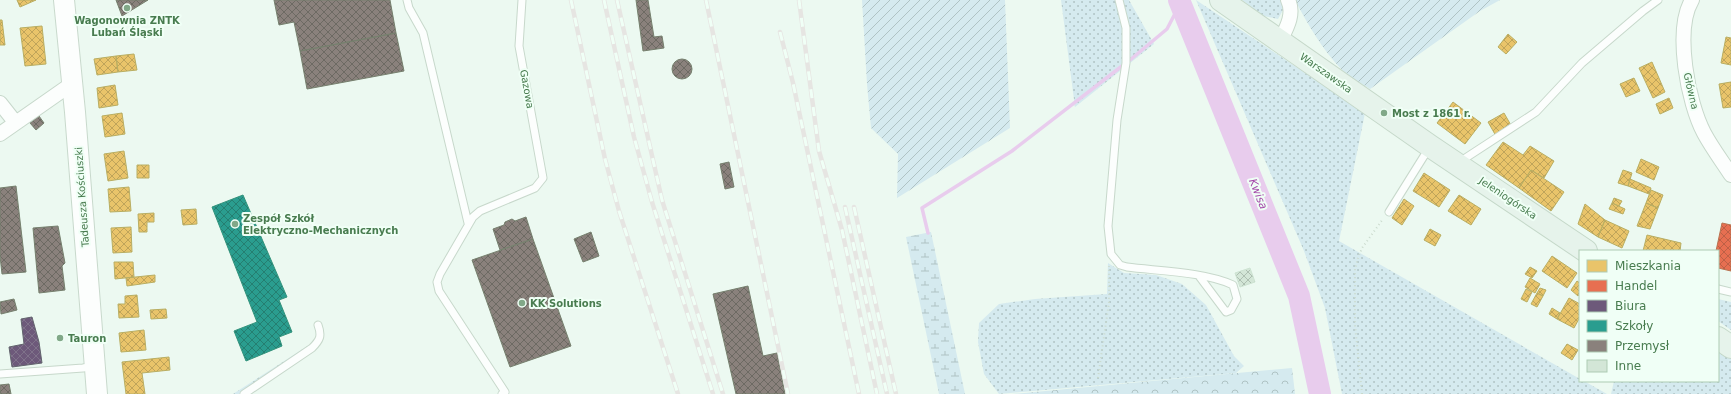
<svg xmlns="http://www.w3.org/2000/svg" width="1731" height="394" font-family="'DejaVu Sans',sans-serif">
  <style>
    .grass { fill: url(#grass-dots) }
    .forest { fill: url(#forest-crowns) }
    .wetland { fill: url(#wetland-marsh) }
    .garden { fill: url(#garden-furrows) }
    .homes { fill: url(#homes-cross-hatch); stroke: #b9ae62 }
    .shops { fill: url(#shops-cross-hatch); stroke: #b77350 }
    .offices { fill: url(#offices-cross-hatch); stroke: #62646d }
    .schools { fill: url(#schools-cross-hatch); stroke: #33937c }
    .industry { fill: url(#industry-cross-hatch); stroke: #76806e }
    .lines { fill: none; stroke-linecap: round; stroke-linejoin: round }
    .stream { stroke: #e8cced; stroke-width: 3.5 }
    .river { stroke: #e8cced; stroke-width: 22 }
    .building { fill: url(#building-cross-hatch); stroke: #cde3d2 }
    .service-casing { stroke: #c7d8cb; stroke-width: 9 }
    .minor-casing { stroke: #c7d8cb; stroke-width: 16 }
    .secondary-casing { stroke: #c8d9cc; stroke-width: 22 }
    .primary-casing { stroke: #c5d8c9; stroke-width: 24 }
    .path { stroke: #cadacd; stroke-width: 2; stroke-dasharray: 1 3; stroke-linecap: butt }
    .service { stroke: #fcfefd; stroke-width: 7 }
    .minor { stroke: #fcfefd; stroke-width: 14 }
    .secondary { stroke: #fcfefd; stroke-width: 20 }
    .primary { stroke: #e6f3eb; stroke-width: 22 }
    .rail-casing { stroke: #e6e5e2; stroke-width: 4.5 }
    .rail { stroke: #f0fff6; stroke-width: 3; stroke-dasharray: 9; stroke-linecap: butt }
    .poi-dot { fill: #81a888; stroke: #f0fff6; stroke-width: 1.5 }
    .labels { text-anchor: middle; dominant-baseline: central; stroke-width: 4; stroke-linejoin: round; paint-order: stroke }
    .poi-label { font-size: 10px; font-weight: bold; fill: #487c4f; stroke: #f0fff6; text-anchor: start }
    .street-label { font-size: 10px; fill: #487c4f; stroke: #f0fff6 }
    .water-label { font-size: 11px; font-style: italic; fill: #a347a8; stroke: #f0fff6 }
  </style>
  <defs>
    <pattern id="grass-dots" width="8" height="8" patternUnits="userSpaceOnUse"><rect width="8" height="8" fill="#d5eaef"/><path d="M2 2h.1M6 6h.1" fill="none" stroke="#afc3c4" stroke-width="1.8" stroke-linecap="round"/></pattern>
    <pattern id="forest-crowns" width="20" height="18" patternUnits="userSpaceOnUse"><rect width="20" height="18" fill="#d5eaef"/><path d="M2 6a3 3 0 1 1 6 0M12 15a3 3 0 1 1 6 0" fill="none" stroke="#afc3c4"/></pattern>
    <pattern id="wetland-marsh" width="20" height="14" patternUnits="userSpaceOnUse"><rect width="20" height="14" fill="#d5eaef"/><path d="M1 5h8M5 5V1M11 12h8M15 12V8" fill="none" stroke="#afc3c4"/></pattern>
    <pattern id="garden-furrows" width="10" height="10" patternUnits="userSpaceOnUse"><rect width="10" height="10" fill="#d5eaef"/><path d="M-1 1l2-2M0 10L10 0M9 11l2-2" fill="none" stroke="#afc3c4"/></pattern>
    <pattern id="homes-cross-hatch" width="8" height="8" patternUnits="userSpaceOnUse"><rect width="8" height="8" fill="#e9c46a"/><path d="M0 0l8 8M0 8l8-8" fill="none" stroke="#bfa45a"/></pattern>
    <pattern id="shops-cross-hatch" width="8" height="8" patternUnits="userSpaceOnUse"><rect width="8" height="8" fill="#e76f51"/><path d="M0 0l8 8M0 8l8-8" fill="none" stroke="#bd6046"/></pattern>
    <pattern id="offices-cross-hatch" width="8" height="8" patternUnits="userSpaceOnUse"><rect width="8" height="8" fill="#6d597a"/><path d="M0 0l8 8M0 8l8-8" fill="none" stroke="#7f728a"/></pattern>
    <pattern id="schools-cross-hatch" width="8" height="8" patternUnits="userSpaceOnUse"><rect width="8" height="8" fill="#2a9d8f"/><path d="M0 0l8 8M0 8l8-8" fill="none" stroke="#257f71"/></pattern>
    <pattern id="industry-cross-hatch" width="8" height="8" patternUnits="userSpaceOnUse"><rect width="8" height="8" fill="#8a817c"/><path d="M0 0l8 8M0 8l8-8" fill="none" stroke="#6d6a63"/></pattern>
    <pattern id="building-cross-hatch" width="8" height="8" patternUnits="userSpaceOnUse"><rect width="8" height="8" fill="#d3e6d7"/><path d="M0 0l8 8M0 8l8-8" fill="none" stroke="#adbfb1"/></pattern>
  </defs>
  <rect width="100%" height="100%" fill="#ecf9f1"/>
  <!-- grass -->
  <path class="grass" d="M1061,0H1129L1154,44L1075,107Z
    M1196,0L1365,113L1339,241L1580,379V381H1584L1607,394H1342L1325,308L1304,251Z
    M1242,0H1282L1283,10L1278,19L1264,16Z
    M1108,263L1124,273L1156,275L1182,284L1206,305L1234,356L1244,366L1236,373L999,394L984,374L978,342L979,323L999,304L1035,299L1107,294Z
    M1718,299L1731,302V330L1718,321Z
    M309,345V347L239,394H233Z
    M1718,347L1731,356V394H1611L1614,381H1718Z"/>
  <!-- forest -->
  <path class="forest" d="M1292,368L1295,394H1012Z"/>
  <!-- wetland -->
  <path class="wetland" d="M931,232L965,394H939L906,237Z"/>
  <!-- garden -->
  <path class="garden" d="M862,0H1005L1010,128L897,198L898,154L871,128L867,84Z
    M1295,0H1500L1480,11L1370,89C1361,83 1350,77 1342,70C1322,49 1308,25 1295,0Z"/>
  <!-- homes -->
  <path class="homes" d="M17,0H36L20,7Z
    M0,20H2L5,45H0Z
    M42,26L46,64L25,66L20,28Z
    M1508,34L1517,42L1506,54L1498,47Z
    M1726,37L1731,38V65L1721,63Z
    M134,54L137,70L118,72L116,56Z
    M116,56L118,72L97,75L94,59Z
    M1652,62L1665,92L1653,98L1639,68Z
    M1634,78L1640,91L1626,97L1620,84Z
    M1731,82V107L1723,108L1719,84Z
    M115,85L118,105L99,108L97,88Z
    M1669,98L1673,108L1660,114L1656,104Z
    M1453,102L1481,123L1465,144L1437,123Z
    M122,113L125,134L105,137L102,116Z
    M1504,113L1512,127L1496,136L1488,122Z
    M1503,142L1523,155L1530,146L1554,161L1544,178L1531,170L1519,188L1486,165Z
    M124,151L128,178L108,181L104,154Z
    M1641,159L1659,167L1654,180L1636,172Z
    M137,165H149V178H137Z
    M1531,170L1564,192L1551,211L1519,188Z
    M1623,170L1632,173L1628,186L1618,183Z
    M1424,173L1450,190L1439,207L1413,191Z
    M1630,179L1651,188L1649,194L1628,186Z
    M129,187L131,211L110,212L108,189Z
    M1651,190L1663,195L1658,208L1646,203Z
    M1459,195L1481,209L1471,225L1448,211Z
    M1614,198L1622,201L1619,206L1612,203Z
    M1404,199L1414,206L1402,225L1392,218Z
    M1612,203L1625,209L1623,214L1609,209Z
    M1646,203L1658,208L1650,229L1637,226Z
    M1585,204L1605,220L1598,237L1578,224Z
    M196,209L197,224L183,225L181,210Z
    M154,213V222H147V232H139L138,214Z
    M1605,220L1629,231L1622,248L1598,237Z
    M131,227L132,252L113,253L111,228Z
    M1430,229L1441,235L1435,246L1424,240Z
    M1647,235L1681,243L1680,251H1643Z
    M1552,256L1577,273L1567,288L1542,271Z
    M114,262H133L134,277L115,279Z
    M1530,267L1537,271L1532,278L1525,274Z
    M155,275V282L127,286L126,278Z
    M1530,278L1540,284L1535,293L1525,287Z
    M1577,281L1580,283V293L1578,296L1571,290Z
    M1540,288L1546,290L1543,296L1537,293Z
    M1526,289L1532,292L1527,302L1521,299Z
    M1537,293L1543,296L1537,307L1531,304Z
    M137,295L139,317L119,318L118,304H125V296Z
    M1569,298L1580,304V317L1574,328L1557,319Z
    M1552,308L1560,313L1557,319L1549,314Z
    M166,309L167,318L151,319L150,310Z
    M144,330L146,350L121,352L119,333Z
    M1567,344L1578,350L1572,360L1561,353Z
    M169,357L170,370L142,373L145,394H126L122,362Z"/>
  <!-- shops -->
  <path class="shops" d="M1722,223L1731,225V271L1718,268V251H1716Z"/>
  <!-- offices -->
  <path class="offices" d="M32,317L39,342L42,363L12,367L9,347L24,344L21,319Z"/>
  <!-- schools -->
  <path class="schools" d="M243,195L287,297L279,300L292,332L279,337L282,346L246,361L234,331L257,322L212,207Z"/>
  <!-- industry -->
  <path class="industry" d="M116,0H148L122,16Z
    M274,0H390L396,33L300,51L294,22L279,25Z
    M636,0H648L654,37L662,36L664,48L643,51Z
    M396,33L404,71L307,89L300,51Z
    M672 69a10 10 0 1 1 20 0a10 10 0 1 1-20 0Z
    M39,116L44,123L36,130L30,123Z
    M729,162L734,187L725,189L720,164Z
    M16,186L26,272L2,274L0,256V188Z
    M526,217L533,239L500,250L493,229L504,225L505,222L512,219L515,221Z
    M58,226L65,263L62,266L65,290L39,293L33,228Z
    M591,232L599,256L583,262L574,239Z
    M533,239L571,346L510,367L472,260Z
    M748,286L763,356L777,353L785,394H736L713,294Z
    M14,299L17,310L1,314L0,302Z
    M9,384L11,394H0V385Z"/>
  <g class="lines">
    <!-- stream -->
    <path class="stream" d="M1130,60L1167,29L1180,4
      M928,233L922,208L1012,151L1122,66"/>
    <!-- river -->
    <path class="river" d="M1179,0L1299,296L1320,394"/>
  </g>
  <!-- building -->
  <path class="building" d="M1250,268L1255,282L1240,287L1235,273Z"/>
  <g class="lines">
    <!-- service casing -->
    <g class="service-casing">
      <path id="service" d="M407,0L409,8L423,33L468,223
        M1119,0L1126,28V63L1117,120L1108,226L1111,254L1120,265L1127,267C1158,271 1206,272 1233,285L1237,299L1231,310L1226,312L1199,276
        M1461,164L1464,159L1536,112L1582,63L1643,11L1658,0
        M1389,212L1429,148
        M1718,289L1731,292
        M0,374L83,368L94,366
        M244,394L312,348C320,340 322,336 318,325
        M502,394L505,392L439,291L437,282L440,274L473,217L480,211L535,188L543,178L519,46L522,0"/>
    </g>
    <!-- minor casing -->
    <g class="minor-casing">
      <path id="minor" d="M1692,0C1674,30 1688,103 1704,133C1712,148 1722,161 1731,175
        M1280,41C1286,29 1295,14 1288,0
        M0,103L15,122
        M0,134L73,83"/>
    </g>
    <!-- secondary casing -->
    <g class="secondary-casing">
      <path id="secondary" d="M64,0L75,112L97,394"/>
    </g>
    <!-- primary casing -->
    <g class="primary-casing">
      <path id="primary" d="M1221,0L1430,146L1586,251
        M1718,338L1731,347"/>
    </g>
    <!-- path -->
    <path class="path" d="M1098,378L1109,302V266
      M1362,394L1355,325V269L1358,258L1362,248L1383,219"/>
    <!-- service -->
    <use href="#service" class="service"/>
    <!-- minor -->
    <use href="#minor" class="minor"/>
    <!-- secondary -->
    <use href="#secondary" class="secondary"/>
    <!-- primary -->
    <use href="#primary" class="primary"/>
    <!-- rail casing -->
    <g class="rail-casing">
      <path id="rail" d="M571,0L605,159L619,211L678,394
        M604,0L634,137L652,202L713,394
        M617,0L662,200L723,394
        M706,0L788,394
        M799,0L819,151L842,230L877,394
        M780,32L793,83L859,394
        M845,207L887,394
        M854,207L896,394"/>
    </g>
    <!-- rail -->
    <use href="#rail" class="rail"/>
  </g>
  <!-- markers -->
  <g class="poi-dot">
    <circle cx="127" cy="8" r="4"/>
    <circle cx="1384" cy="113" r="4"/>
    <circle cx="235" cy="224" r="4"/>
    <circle cx="522" cy="303" r="4"/>
    <circle cx="60" cy="338" r="4"/>
  </g>
  <g class="labels">
    <!-- poi labels -->
    <g class="poi-label">
      <text x="127" y="20" text-anchor="middle">Wagonownia ZNTK<tspan x="127" dy="12">Lubań Śląski</tspan></text>
      <text x="1392" y="113">Most z 1861 r.</text>
      <text x="243" y="218">Zespół Szkół<tspan x="243" dy="12">Elektryczno-Mechanicznych</tspan></text>
      <text x="530" y="303">KK Solutions</text>
      <text x="68" y="338">Tauron</text>
    </g>
    <!-- street labels -->
    <g class="street-label">
      <text transform="translate(1326 73) rotate(35)">Warszawska</text>
      <text transform="translate(527 89) rotate(80)">Gazowa</text>
      <text transform="translate(1691 91) rotate(77)">Główna</text>
      <text transform="translate(82 197) rotate(-94)">Tadeusza Kościuszki</text>
      <text transform="translate(1508 198) rotate(34)">Jeleniogórska</text>
    </g>
    <!-- water labels -->
    <g class="water-label">
      <text transform="translate(1258 194) rotate(68)">Kwisa</text>
    </g>
  </g>
  <!-- legend -->
  <rect x="1579" y="250" width="140" height="132" fill="#f0fff6" stroke="#adcbb3"/>
  <rect x="1587" y="260" width="20" height="12" fill="#e9c46a" stroke="#adcbb3"/>
  <text x="1615" y="270" font-size="12" fill="#487c4f">Mieszkania</text>
  <rect x="1587" y="280" width="20" height="12" fill="#e76f51" stroke="#adcbb3"/>
  <text x="1615" y="290" font-size="12" fill="#487c4f">Handel</text>
  <rect x="1587" y="300" width="20" height="12" fill="#6d597a" stroke="#adcbb3"/>
  <text x="1615" y="310" font-size="12" fill="#487c4f">Biura</text>
  <rect x="1587" y="320" width="20" height="12" fill="#2a9d8f" stroke="#adcbb3"/>
  <text x="1615" y="330" font-size="12" fill="#487c4f">Szkoły</text>
  <rect x="1587" y="340" width="20" height="12" fill="#8a817c" stroke="#adcbb3"/>
  <text x="1615" y="350" font-size="12" fill="#487c4f">Przemysł</text>
  <rect x="1587" y="360" width="20" height="12" fill="#d3e6d7" stroke="#adcbb3"/>
  <text x="1615" y="370" font-size="12" fill="#487c4f">Inne</text>
</svg>
